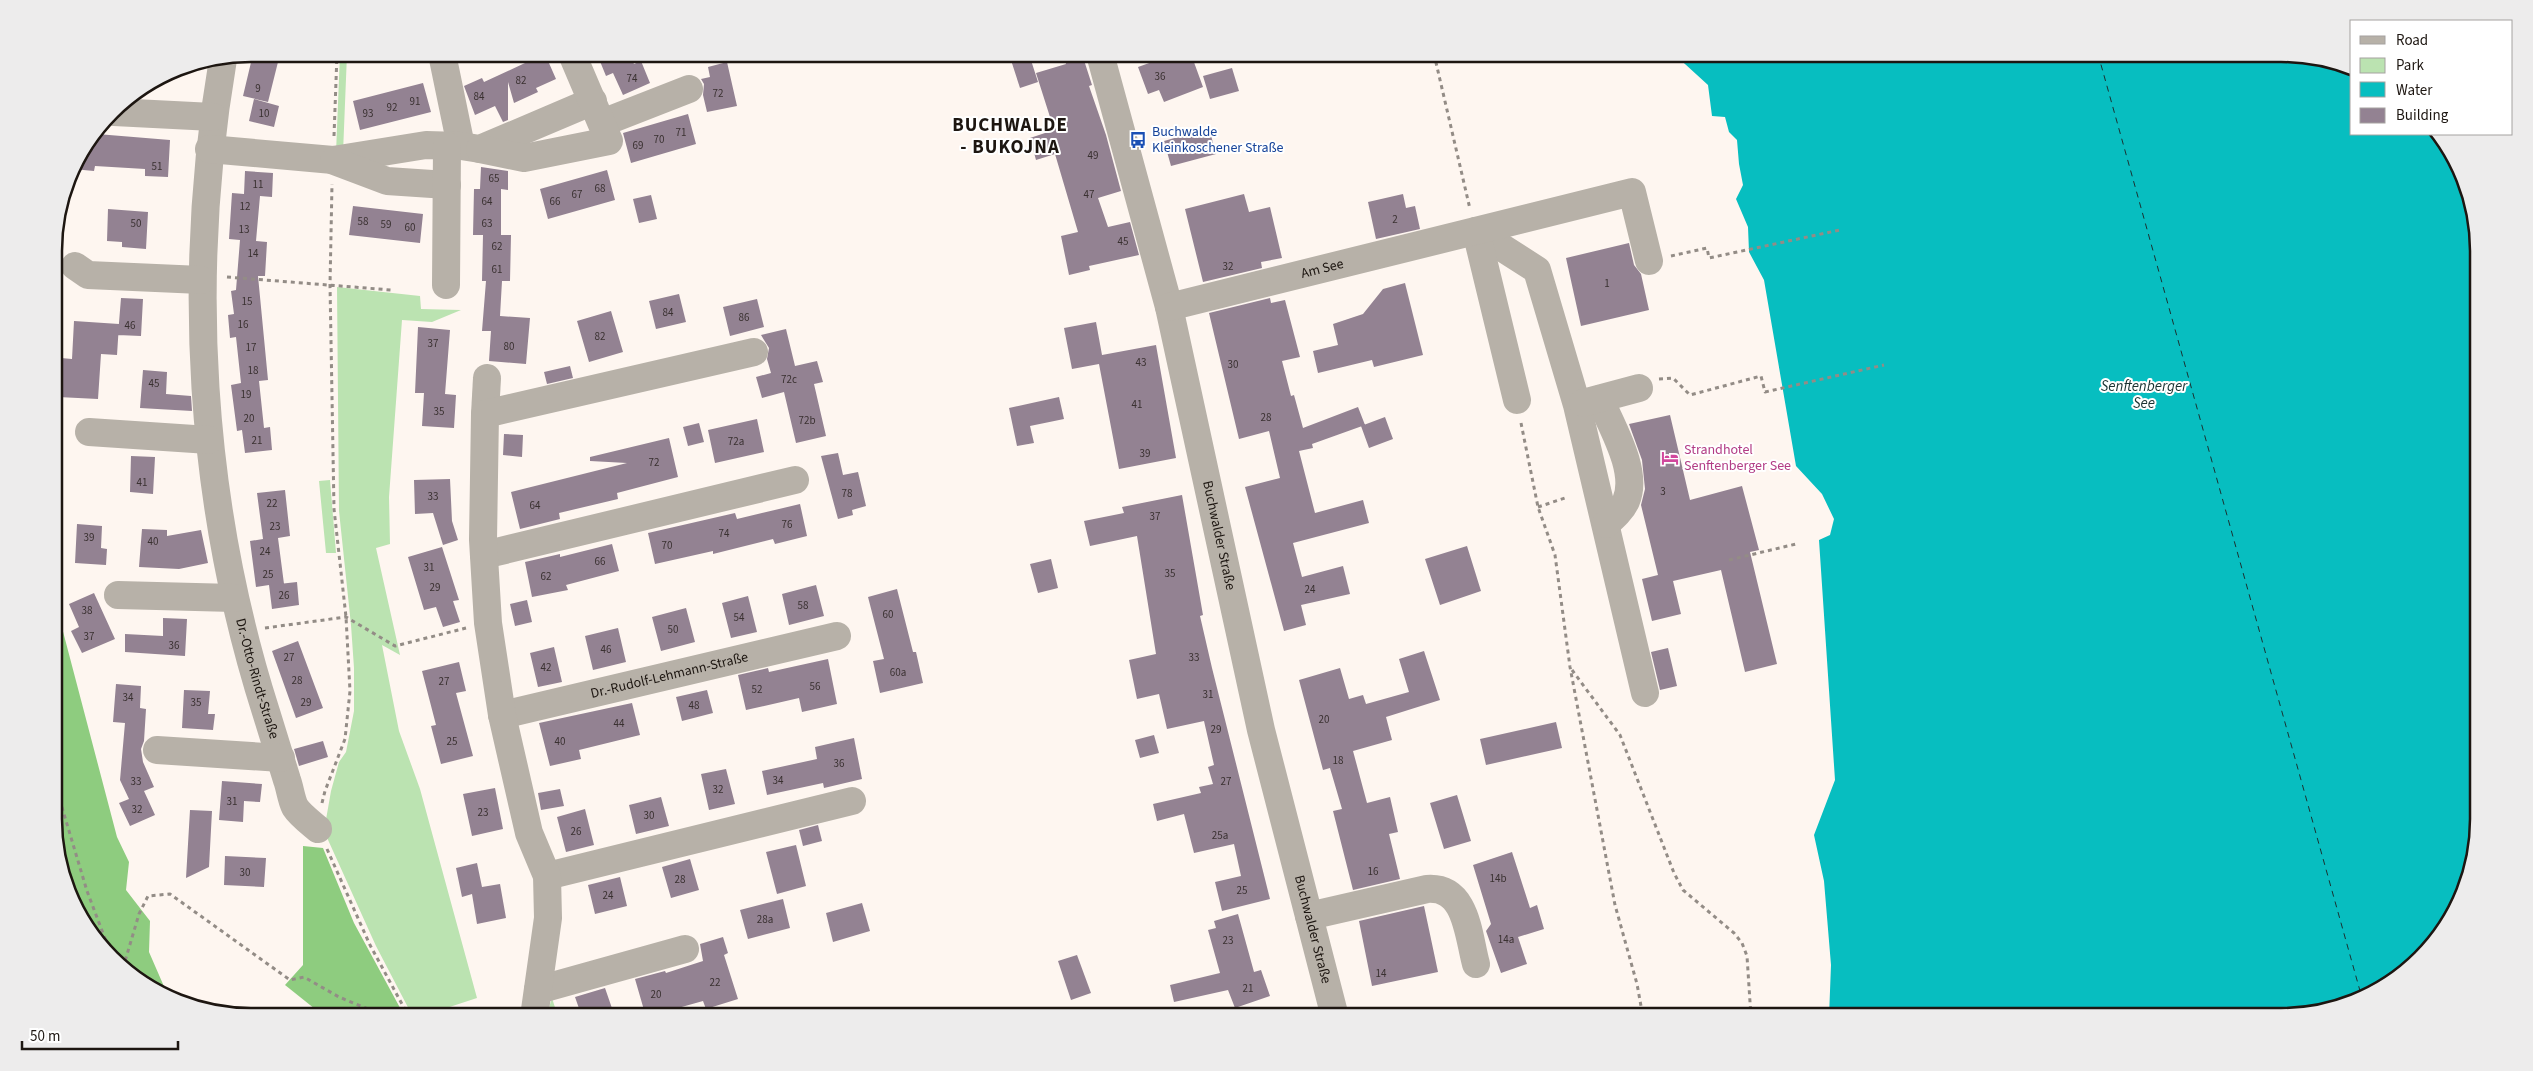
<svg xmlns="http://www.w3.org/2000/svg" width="2533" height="1071" font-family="'Source Sans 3',sans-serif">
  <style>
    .green { fill: #bbe3b1 }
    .forest { fill: #8ecc7f }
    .water { fill: #07bec0 }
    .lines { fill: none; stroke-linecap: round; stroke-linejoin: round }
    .ferry { stroke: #1a3232; stroke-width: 1; stroke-dasharray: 6 5; stroke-linecap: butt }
    .building { fill: #938292 }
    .path { stroke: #938c86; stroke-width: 3; stroke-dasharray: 4 4; stroke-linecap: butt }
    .minor { stroke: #b7b1a8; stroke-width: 28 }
    .labels { text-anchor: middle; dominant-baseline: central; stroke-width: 4; stroke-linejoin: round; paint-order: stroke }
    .number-label { font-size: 11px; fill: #3a3131 }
    .transit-label { font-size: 14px; fill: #164399; stroke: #fff; text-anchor: start }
    .street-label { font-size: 14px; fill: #1d1611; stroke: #fff }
    .hotel-label { font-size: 14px; fill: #b23c85; stroke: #fff; text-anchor: start }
    .water-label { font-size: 15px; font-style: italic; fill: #1a3232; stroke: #fff }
    .district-label { font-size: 19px; font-weight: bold; letter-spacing: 1px; fill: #1d1611; stroke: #fff }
    .rim { fill: none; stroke: #1d1611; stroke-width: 2.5 }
  </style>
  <rect width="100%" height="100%" fill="#fef6f0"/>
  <!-- green -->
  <path class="green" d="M340,54H347L343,153H336Z
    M337,287L420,296L421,309L461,310L432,322L402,320L389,497L390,544L376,548L400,655L382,645L399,731L420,789L477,998L419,1017H413L376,946L324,831L331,791L339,762L346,752L354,711V668L351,625L339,511Z
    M330,480L336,553H326L319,481Z
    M552,998L558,1017H546Z"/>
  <!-- forest -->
  <path class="forest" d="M55,601L117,837L129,862L126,890L150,921L149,952L169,998L131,977L95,940L69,895L55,845Z
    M303,846L323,848L354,923L405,1017H325L285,985L303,965Z"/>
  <!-- water -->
  <path class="water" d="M1674,54H2281L2352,68V134H2440L2464,176L2478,226L2479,820L2464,895L2438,940L2392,984L2345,1007L2294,1017H1829L1831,965L1824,881L1814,835L1835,780L1819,540L1830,535L1834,519L1822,494L1796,466L1764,280L1749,252L1748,227L1736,199L1743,185L1739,164L1737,140L1729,132L1725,117L1712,116L1708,85Z"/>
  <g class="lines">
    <!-- ferry -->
    <path class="ferry" d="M2098,54L2362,998"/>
  </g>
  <!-- building -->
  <path class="building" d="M253,54H280L268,102L243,96Z
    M537,54H545L556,79L536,88L538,92L514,103L508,82V120L503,122L495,106L475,115L464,86L482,78L484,82L525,63L523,60Z
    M597,54H629L634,64L641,61L650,83L623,95L613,73L606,76Z
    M1009,54H1029L1038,82L1020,88Z
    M1063,54H1082L1092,85L1089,86L1106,135L1121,191L1098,198L1108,227L1130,222L1139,255L1089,266L1090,270L1069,275L1061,236L1078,232L1055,154L1036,160L1030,138L1051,131L1046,118L1050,117L1036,73L1066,64Z
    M1164,54H1191L1203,87L1164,102L1159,90L1148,94L1138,67L1166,57Z
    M727,62L737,106L707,112L703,95L704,84L701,79L710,77L708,67Z
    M1232,68L1239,91L1210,99L1203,76Z
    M423,83L431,112L360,130L353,101Z
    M254,99L279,106L274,127L249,121Z
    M688,114L696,144L631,163L623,133Z
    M1209,128L1216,154L1171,166L1164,141Z
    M97,134L170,140L168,177L145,176V169L95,166L94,171L73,169Z
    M481,167L508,171V190L501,189V235H511L510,281H502L500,316L530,318L526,364L489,361L491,331H482L486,281H482L483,235H473L474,189H480Z
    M607,170L615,200L548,219L540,189Z
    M245,171L273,173L272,197L260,196L256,241L267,242L265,276H258L268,380L259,381L264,428L270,427L272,450L245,453L242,430L237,431L231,385L241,383L236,337L230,338L228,315L234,314L231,291L236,290L240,240L229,239L232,193L244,194Z
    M1244,194L1249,212L1270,207L1282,258L1261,262L1262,268L1203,282L1185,209Z
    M1403,194L1406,208L1415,206L1420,229L1376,239L1368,202Z
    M651,195L657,219L639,223L633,199Z
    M353,206L423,214L420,243L349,235Z
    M108,209L148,212L146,249L122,247V242L107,241Z
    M1629,243L1634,265L1641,274L1649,310L1581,326L1566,258Z
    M1405,283L1423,355L1374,367L1372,360L1318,373L1313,351L1338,345L1333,324L1363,314L1383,289Z
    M679,294L686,322L656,329L649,301Z
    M121,298L143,299L141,336L118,335Z
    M1270,298L1271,303L1285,300L1300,357L1282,361L1291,396L1294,395L1303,428L1358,407L1365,425L1312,444L1313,448L1299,451L1315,513L1363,500L1369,523L1293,543L1302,577L1343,566L1350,594L1301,605L1306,625L1284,631L1245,487L1280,478L1269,431L1239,439L1209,313Z
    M757,299L764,327L730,336L723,307Z
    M611,311L623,352L589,362L577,321Z
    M74,321L119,324L117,355L101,354L98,399L58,397L61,358L72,359Z
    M1096,322L1102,355L1156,345L1176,458L1119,469L1099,364L1072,369L1064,328Z
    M418,327L450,330L445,394L456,395L454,428L422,426L424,393H415Z
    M786,329L795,366L817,361L823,382L814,384L826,436L796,443L784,392L762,398L756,377L771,373L767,359L769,348L761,335Z
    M570,366L573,378L547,384L544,372Z
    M143,370L167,372L166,394L191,396L192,411L140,408Z
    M1059,397L1064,419L1030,426L1034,443L1017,446L1009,408Z
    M1670,415L1690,500L1742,486L1759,550L1750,552L1777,664L1745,672L1721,570L1673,581L1681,614L1652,621L1642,579L1658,575L1641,505L1645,489L1642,460L1629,424Z
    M1385,417L1393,439L1369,448L1361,426Z
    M757,419L764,452L715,463L708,430Z
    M699,423L704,442L688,446L683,427Z
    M504,434L523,435L522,457L503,455Z
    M669,438L678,477L617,493L618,499L559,513L560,519L520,529L511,492L627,463L590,461V457Z
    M838,453L843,475L858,472L866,506L852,510L853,515L838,519L821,456Z
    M131,456L155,457L153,494L130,492Z
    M450,479L452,521L458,540L443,545L433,513L415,514L414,480Z
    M285,490L290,536L278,538L284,584H279L297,582L299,605L272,609L269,585L256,587L250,541L263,539L257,493Z
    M1182,495L1203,615L1200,616L1212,668L1270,899L1222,911L1215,882L1241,876L1234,844L1194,853L1184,814L1157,821L1153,804L1201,793L1199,787L1213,784L1208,767L1214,765L1204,721L1167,729L1159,694L1137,699L1129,660L1156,654L1137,536L1090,546L1084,521L1124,513L1122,507Z
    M800,504L807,536L775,544L773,539L713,554V551L655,564L648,533L735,513L737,519Z
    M77,524L102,526L101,548L107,549L106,565L75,563Z
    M142,529L167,530V536L201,530L208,563L179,569L139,567Z
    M612,544L619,571L566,585L568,590L532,597L525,562L560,554V557Z
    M1467,546L1481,591L1440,605L1425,559Z
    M442,547L459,600L453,601L460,622L443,627L436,607L424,610L408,557Z
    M1051,559L1058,588L1038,593L1030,564Z
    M816,585L824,616L789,625L782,594Z
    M897,589L913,652H916L923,683L880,693L873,661L884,659L868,597Z
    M94,593L115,639L82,653L71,631L79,627L69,604Z
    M748,596L757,632L731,638L722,603Z
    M527,600L532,622L515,626L510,604Z
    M686,608L695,642L661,651L652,617Z
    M163,618L187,619L185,656L125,652V634L163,636Z
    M618,628L626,662L593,670L585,636Z
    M298,641L323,708L296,718L272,651Z
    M554,647L562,682L538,687L530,653Z
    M1668,648L1677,686L1660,690L1651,652Z
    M1424,651L1440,700L1386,717L1392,740L1353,751L1367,803L1390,797L1398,832L1389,834L1400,879L1353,890L1333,811L1342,809L1330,768L1323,770L1299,680L1340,668L1349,699L1363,695L1366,704L1409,692L1399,659Z
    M828,659L837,704L802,712L799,698L746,710L738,675L768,668L769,672Z
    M459,662L466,691L456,693L473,756L441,764L431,726L436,725L422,671Z
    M116,684L141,686L140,708L146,709L144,741L141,749L143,762L154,787L144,791L155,815L130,826L119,803L129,799L120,780L125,723L113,722Z
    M184,690L210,691L208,714H215L213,730L182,728Z
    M707,690L713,713L682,721L676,697Z
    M632,703L640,735L579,750L581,759L550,766L539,723Z
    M1556,722L1562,748L1486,765L1480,739Z
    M1154,735L1159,753L1140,758L1135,740Z
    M854,738L862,779L824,788L823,783L767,795L762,771L817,759L815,747Z
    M323,741L328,757L299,766L294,749Z
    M726,769L735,804L709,810L701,774Z
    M222,781L262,784L260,802L244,801L243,822L219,820Z
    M495,788L503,829L472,836L463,794Z
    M560,789L564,806L541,810L538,793Z
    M1457,795L1471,841L1444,849L1430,803Z
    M661,797L669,826L636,834L629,805Z
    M585,809L594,845L566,852L557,817Z
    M190,810L212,811L209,867L186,878Z
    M818,825L822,841L803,846L799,830Z
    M796,845L806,886L777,894L766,852Z
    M1512,852L1530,908L1537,905L1544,929L1518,937L1527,964L1501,973L1486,931L1491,924L1473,865Z
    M225,856L266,858L264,887L224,885Z
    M690,859L699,890L671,898L662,867Z
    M477,863L482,887L500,884L506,918L477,924L472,894L462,897L456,868Z
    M620,877L627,906L595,914L588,885Z
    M783,899L790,928L748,939L740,910Z
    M862,903L870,931L833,942L826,913Z
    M1424,906L1438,972L1372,986L1359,921Z
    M1238,914L1254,972L1261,970L1270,996L1235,1008L1228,990L1174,1002L1170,985L1220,973L1208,930L1216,928L1214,921Z
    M723,937L728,953L724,955L738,999L706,1009L703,1001L646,1017L635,979L665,971L666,973L703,961L700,944Z
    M1077,955L1091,993L1071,1000L1058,961Z
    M605,988L615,1017H582L575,997Z"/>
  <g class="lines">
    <!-- path -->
    <path class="path" d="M1434,54L1470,209
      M334,136L337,54
      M1671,256L1707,248L1709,258L1840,230
      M227,277L391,290
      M1659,379L1673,378L1690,395L1761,376L1765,392L1884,365
      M1521,423L1538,507L1555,555L1570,667L1615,905L1637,984L1643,1017
      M1538,507L1568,497
      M1729,560L1796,544
      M265,628L346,617L395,646L466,628
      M1572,670L1620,735L1674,873L1683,890L1734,933L1742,943L1747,956L1751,1017
      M55,784L87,891L112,957
      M322,803L325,791L345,739L350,691L346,617L334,509L330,285L332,184
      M327,849L370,945L409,1017
      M123,968L139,914L148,896L170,894L290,980L304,977L339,997L387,1017"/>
    <!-- minor -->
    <g class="minor">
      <path d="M442,54L461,146"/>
      <path id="s1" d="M1100,54L1169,307L1261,730L1335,1017"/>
      <path id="s2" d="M223,59C186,276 199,502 266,712C273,734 280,757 287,780C290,788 291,799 295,807C300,815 311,823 318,829"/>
      <path d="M114,112L213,117"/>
      <path d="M602,123L689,89"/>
      <path d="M209,149L333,160L426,145L461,146L480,149L593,101"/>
      <path d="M480,149L524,158L609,141L572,54"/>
      <path d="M334,161L387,181L447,185"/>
      <path d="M1476,231L1537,270L1577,405L1645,693"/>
      <path d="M1476,231L1517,400"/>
      <path d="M75,266L88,275L201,280"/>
      <path d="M446,285L447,146"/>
      <path id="s3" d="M1169,307L1632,192L1649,261"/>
      <path d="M1600,399C1611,426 1639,471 1626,501C1622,510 1614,517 1606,524"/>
      <path d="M1583,403L1639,388"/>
      <path d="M485,414L487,378"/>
      <path d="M89,432L209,440"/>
      <path d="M484,555L795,480"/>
      <path d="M118,595L234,598"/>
      <path id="s4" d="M502,715L837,636"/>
      <path d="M157,750L281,758"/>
      <path d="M547,876L852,801"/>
      <path d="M1309,916L1427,889C1467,886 1468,935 1476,964"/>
      <path d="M538,990L685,949"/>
      <path d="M534,1017L548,918L547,876L529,833L502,715L488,623L483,540L485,414L754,352"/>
    </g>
  </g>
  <!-- icons -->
  <defs>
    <g id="bus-bare" transform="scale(1.35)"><path d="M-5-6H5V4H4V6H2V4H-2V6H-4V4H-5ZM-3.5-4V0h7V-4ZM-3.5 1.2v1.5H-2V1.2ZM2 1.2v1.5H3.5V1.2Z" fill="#1a4fb4" stroke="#fff" stroke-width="2.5" paint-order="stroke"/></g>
    <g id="hotel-bare" transform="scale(1.35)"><path d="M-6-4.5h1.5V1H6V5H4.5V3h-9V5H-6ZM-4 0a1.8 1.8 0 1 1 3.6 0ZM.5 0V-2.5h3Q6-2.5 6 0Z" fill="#d1479c" stroke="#fff" stroke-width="2.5" paint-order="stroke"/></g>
  </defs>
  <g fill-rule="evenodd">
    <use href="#bus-bare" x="1138" y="140"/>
    <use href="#hotel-bare" x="1670" y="458"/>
  </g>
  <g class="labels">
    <!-- number labels -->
    <g class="number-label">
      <text x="1160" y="76">36</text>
      <text x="632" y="78">74</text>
      <text x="521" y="80">82</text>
      <text x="258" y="88">9</text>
      <text x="718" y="93">72</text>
      <text x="479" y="96">84</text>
      <text x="415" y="101">91</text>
      <text x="392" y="107">92</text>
      <text x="264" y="113">10</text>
      <text x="368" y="113">93</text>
      <text x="681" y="132">71</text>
      <text x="659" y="139">70</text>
      <text x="638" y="145">69</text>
      <text x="1093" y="155">49</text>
      <text x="157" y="166">51</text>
      <text x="494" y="178">65</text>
      <text x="258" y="184">11</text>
      <text x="600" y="188">68</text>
      <text x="577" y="194">67</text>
      <text x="1089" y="194">47</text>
      <text x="487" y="201">64</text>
      <text x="555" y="201">66</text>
      <text x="245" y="206">12</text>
      <text x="1395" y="219">2</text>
      <text x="363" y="221">58</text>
      <text x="136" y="223">50</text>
      <text x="487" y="223">63</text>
      <text x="386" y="224">59</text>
      <text x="410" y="227">60</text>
      <text x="244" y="229">13</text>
      <text x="1123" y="241">45</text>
      <text x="497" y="246">62</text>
      <text x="253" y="253">14</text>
      <text x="1228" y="266">32</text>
      <text x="497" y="269">61</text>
      <text x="1607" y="283">1</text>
      <text x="247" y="301">15</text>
      <text x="668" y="312">84</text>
      <text x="744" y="317">86</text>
      <text x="243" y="324">16</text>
      <text x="130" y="325">46</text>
      <text x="600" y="336">82</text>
      <text x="433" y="343">37</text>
      <text x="509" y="346">80</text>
      <text x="251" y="347">17</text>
      <text x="1141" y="362">43</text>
      <text x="1233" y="364">30</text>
      <text x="253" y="370">18</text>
      <text x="789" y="379">72c</text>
      <text x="154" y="383">45</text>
      <text x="246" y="394">19</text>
      <text x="1137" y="404">41</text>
      <text x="439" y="411">35</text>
      <text x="1266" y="417">28</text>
      <text x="249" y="418">20</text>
      <text x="807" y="420">72b</text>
      <text x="257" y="440">21</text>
      <text x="736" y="441">72a</text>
      <text x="1145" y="453">39</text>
      <text x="654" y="462">72</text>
      <text x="142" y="482">41</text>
      <text x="1663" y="491">3</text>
      <text x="847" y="493">78</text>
      <text x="433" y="496">33</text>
      <text x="272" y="503">22</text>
      <text x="535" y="505">64</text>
      <text x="1155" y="516">37</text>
      <text x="787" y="524">76</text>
      <text x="275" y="526">23</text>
      <text x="724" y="533">74</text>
      <text x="89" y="537">39</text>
      <text x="153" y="541">40</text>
      <text x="667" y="545">70</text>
      <text x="265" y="551">24</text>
      <text x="600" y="561">66</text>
      <text x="429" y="567">31</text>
      <text x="1170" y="573">35</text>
      <text x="268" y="574">25</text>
      <text x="546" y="576">62</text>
      <text x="435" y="587">29</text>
      <text x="1310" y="589">24</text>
      <text x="284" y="595">26</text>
      <text x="803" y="605">58</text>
      <text x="87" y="610">38</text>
      <text x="888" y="614">60</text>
      <text x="739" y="617">54</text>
      <text x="673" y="629">50</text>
      <text x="89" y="636">37</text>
      <text x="174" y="645">36</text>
      <text x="606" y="649">46</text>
      <text x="289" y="657">27</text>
      <text x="1194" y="657">33</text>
      <text x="546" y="667">42</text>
      <text x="898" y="672">60a</text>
      <text x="297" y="680">28</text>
      <text x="444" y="681">27</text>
      <text x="815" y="686">56</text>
      <text x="757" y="689">52</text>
      <text x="1208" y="694">31</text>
      <text x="128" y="697">34</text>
      <text x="196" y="702">35</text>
      <text x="306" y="702">29</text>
      <text x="694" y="705">48</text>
      <text x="1324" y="719">20</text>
      <text x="619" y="723">44</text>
      <text x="1216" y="729">29</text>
      <text x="452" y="741">25</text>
      <text x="560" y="741">40</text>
      <text x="1338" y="760">18</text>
      <text x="839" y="763">36</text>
      <text x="778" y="780">34</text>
      <text x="136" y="781">33</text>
      <text x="1226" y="781">27</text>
      <text x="718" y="789">32</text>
      <text x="232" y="801">31</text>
      <text x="137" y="809">32</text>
      <text x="483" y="812">23</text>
      <text x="649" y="815">30</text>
      <text x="576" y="831">26</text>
      <text x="1220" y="835">25a</text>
      <text x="1373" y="871">16</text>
      <text x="245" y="872">30</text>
      <text x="1498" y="878">14b</text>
      <text x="680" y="879">28</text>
      <text x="1242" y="890">25</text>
      <text x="608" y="895">24</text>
      <text x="765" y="919">28a</text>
      <text x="1506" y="939">14a</text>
      <text x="1228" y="940">23</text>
      <text x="1381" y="973">14</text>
      <text x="715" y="982">22</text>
      <text x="1248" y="988">21</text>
      <text x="656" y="994">20</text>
    </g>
    <!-- transit labels -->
    <g class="transit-label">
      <text x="1152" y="132">Buchwalde<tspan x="1152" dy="16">Kleinkoschener Straße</tspan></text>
    </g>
    <!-- street labels -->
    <g class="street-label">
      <text stroke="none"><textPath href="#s3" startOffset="158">Am See</textPath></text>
      <text stroke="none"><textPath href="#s1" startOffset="496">Buchwalder Straße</textPath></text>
      <text stroke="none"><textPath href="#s4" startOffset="172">Dr.-Rudolf-Lehmann-Straße</textPath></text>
      <text stroke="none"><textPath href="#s2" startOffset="626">Dr.-Otto-Rindt-Straße</textPath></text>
      <text stroke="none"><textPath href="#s1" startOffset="901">Buchwalder Straße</textPath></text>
    </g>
    <!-- hotel labels -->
    <g class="hotel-label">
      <text x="1684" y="450">Strandhotel<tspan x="1684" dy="16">Senftenberger See</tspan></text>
    </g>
    <!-- water labels -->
    <g class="water-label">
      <text x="2144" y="386">Senftenberger<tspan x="2144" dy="17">See</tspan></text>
    </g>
    <!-- district labels -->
    <g class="district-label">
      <text x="1010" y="125">BUCHWALDE<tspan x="1010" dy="22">- BUKOJNA</tspan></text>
    </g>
  </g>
  <!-- crop -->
  <path d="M0 0H2533V1071H0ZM251 62H2281A189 189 0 0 1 2470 251V819A189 189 0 0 1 2281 1008H251A189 189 0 0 1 62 819V251A189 189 0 0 1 251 62Z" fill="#edecec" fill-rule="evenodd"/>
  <path class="rim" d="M251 62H2281A189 189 0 0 1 2470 251V819A189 189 0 0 1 2281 1008H251A189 189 0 0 1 62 819V251A189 189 0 0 1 251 62Z"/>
  <!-- legend -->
  <rect x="2350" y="20" width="162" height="115" fill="#ffffff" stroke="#a5a2a0"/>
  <rect x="2360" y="36" width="25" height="8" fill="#b7b1a8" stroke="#a5a2a0"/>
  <text x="2396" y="45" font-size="15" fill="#1d1611">Road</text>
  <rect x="2360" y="58" width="25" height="15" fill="#bbe3b1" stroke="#a5a2a0"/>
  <text x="2396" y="70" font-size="15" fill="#1d1611">Park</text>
  <rect x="2360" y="82" width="25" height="15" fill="#07bec0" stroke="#a5a2a0"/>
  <text x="2396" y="95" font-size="15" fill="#1d1611">Water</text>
  <rect x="2360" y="108" width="25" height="15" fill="#938292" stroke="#a5a2a0"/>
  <text x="2396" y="120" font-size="15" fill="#1d1611">Building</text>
  <!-- scale -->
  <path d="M22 1041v8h156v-8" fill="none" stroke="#1d1611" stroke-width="2.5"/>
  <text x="30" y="1041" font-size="15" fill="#1d1611" stroke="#ffffff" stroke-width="4" paint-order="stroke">50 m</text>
</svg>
